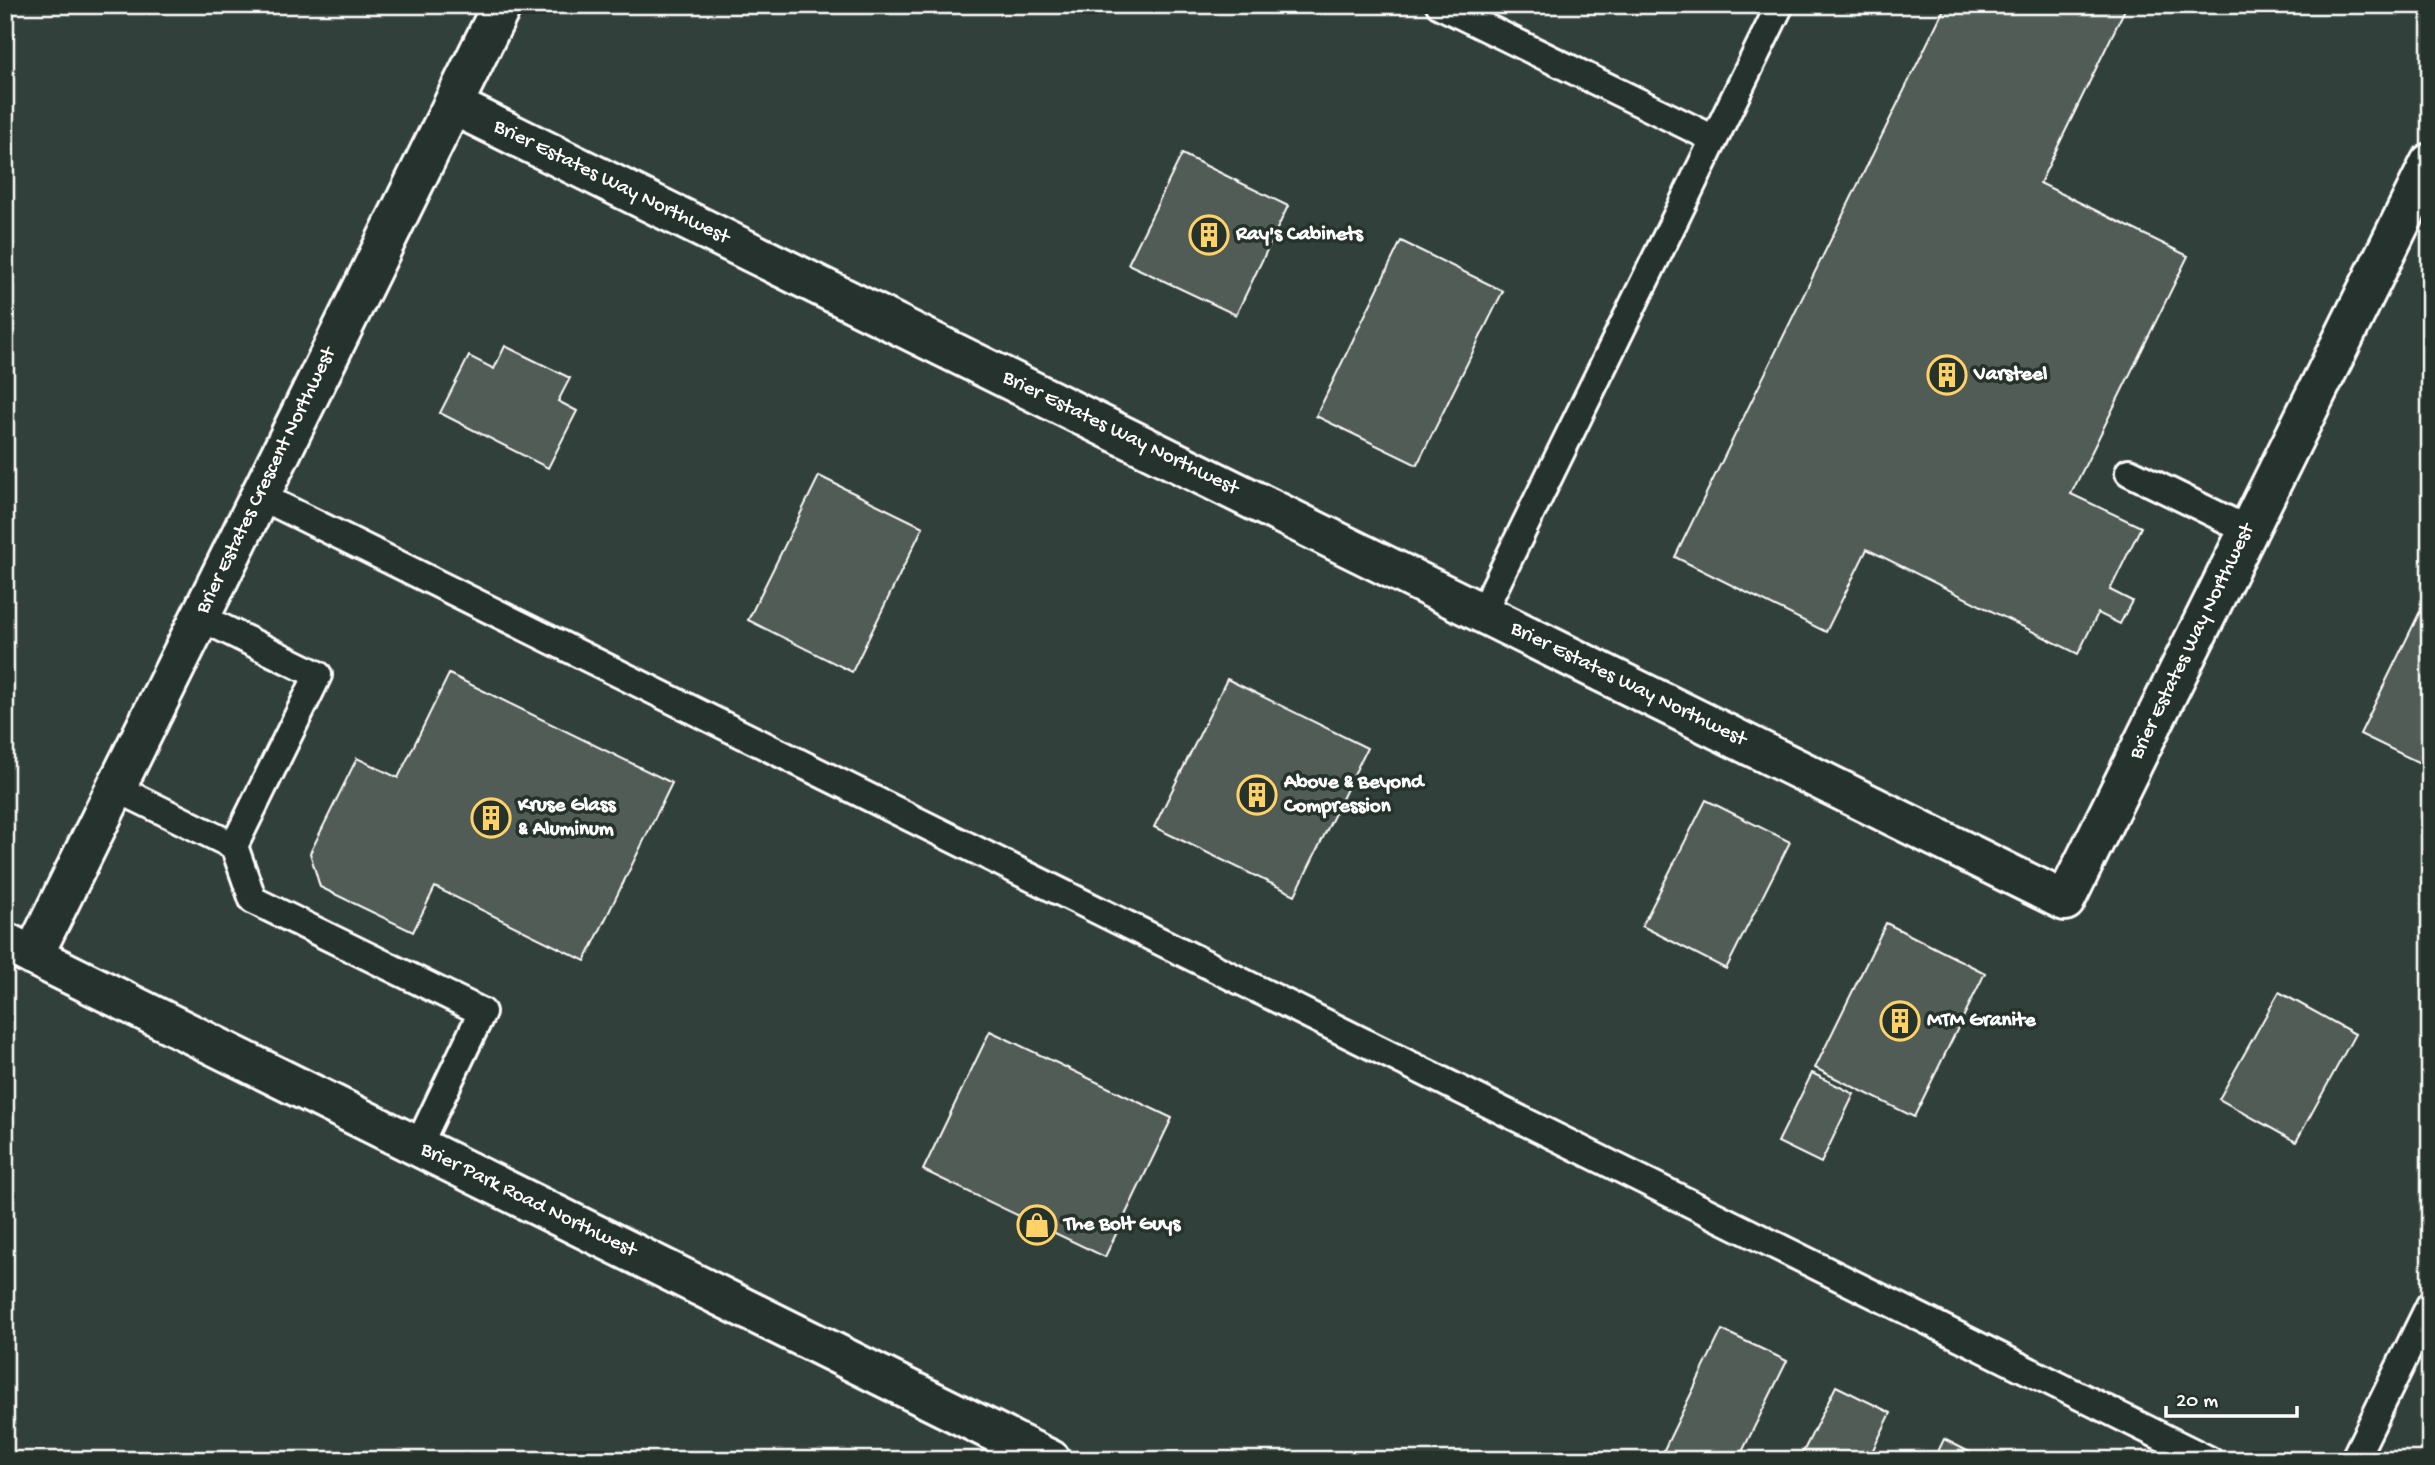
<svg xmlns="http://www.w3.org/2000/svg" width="2435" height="1465" font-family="'Gochi Hand',sans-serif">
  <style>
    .built { fill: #333f3a }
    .building { fill: #515c57; stroke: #fff; stroke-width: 2 }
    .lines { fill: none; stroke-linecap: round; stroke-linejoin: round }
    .service-casing { stroke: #fff; stroke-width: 32 }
    .minor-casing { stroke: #fff; stroke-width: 44 }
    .tertiary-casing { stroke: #fff; stroke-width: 44 }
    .service { stroke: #26332d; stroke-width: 26 }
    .minor { stroke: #26332d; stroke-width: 38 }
    .tertiary { stroke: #26332d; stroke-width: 38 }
    .labels { text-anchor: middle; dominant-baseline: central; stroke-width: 7; stroke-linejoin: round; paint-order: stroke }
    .street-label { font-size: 21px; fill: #fff; stroke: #26332d }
    .poi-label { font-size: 21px; font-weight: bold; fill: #fff; stroke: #26332d; text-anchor: start }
  </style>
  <rect width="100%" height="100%" fill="#26332d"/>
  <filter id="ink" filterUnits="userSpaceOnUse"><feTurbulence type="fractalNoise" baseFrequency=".0143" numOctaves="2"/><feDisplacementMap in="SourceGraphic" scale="14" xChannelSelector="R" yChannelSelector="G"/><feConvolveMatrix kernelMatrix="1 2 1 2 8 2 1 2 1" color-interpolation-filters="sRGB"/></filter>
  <g filter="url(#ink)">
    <!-- built -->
    <path class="built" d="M5,5H2430V1460H5Z"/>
    <!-- building -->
    <path class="building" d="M1946,5H2127L2040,183L2188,256L2071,494L2141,527L2110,590L2132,601L2120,624L2098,613L2078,654L1867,549L1826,632L1675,557Z
      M1182,154L1288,206L1236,315L1128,264Z
      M1401,241L1503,291L1417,465L1316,416Z
      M505,346L570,378L558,401L577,411L548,468L440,413L469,356L494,369Z
      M819,476L923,527L852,672L748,620Z
      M2430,591V768L2360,734Z
      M449,674L672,783L585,961L435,887L413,932L320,887L310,853L357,758L398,778Z
      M1227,679L1367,748L1295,895L1154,827Z
      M1706,800L1790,842L1726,969L1642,926Z
      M1886,923L1985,973L1914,1117L1815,1068Z
      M2279,992L2355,1034L2296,1142L2219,1099Z
      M990,1031L1172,1118L1105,1257L923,1170Z
      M1812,1073L1854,1094L1821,1163L1778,1142Z
      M1722,1330L1787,1361L1738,1460H1659Z
      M1836,1386L1891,1413L1868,1460H1799Z
      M1944,1439L1985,1460H1934Z"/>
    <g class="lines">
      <!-- service casing -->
      <g class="service-casing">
        <path id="service" d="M1440,5L1714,139
          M2129,472L2248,530
          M260,496L2209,1460
          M1482,613L1780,5
          M200,617L318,675L234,846L253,900L482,1012L418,1146
          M116,788L234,846
          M2354,1460L2430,1305"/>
      </g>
      <!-- minor casing -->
      <g class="minor-casing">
        <path id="minor" d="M453,105L2065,901L2430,163
          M33,956L502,5"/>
      </g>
      <!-- tertiary casing -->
      <g class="tertiary-casing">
        <path id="tertiary" d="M5,942L1051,1460"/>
      </g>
      <!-- service -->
      <use href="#service" class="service"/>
      <!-- minor -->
      <use href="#minor" class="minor"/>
      <!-- tertiary -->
      <use href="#tertiary" class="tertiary"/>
    </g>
  </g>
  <!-- icons -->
  <defs>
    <g id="building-ring" transform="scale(2.0125)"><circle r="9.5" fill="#26332d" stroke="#ffd166" stroke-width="1.5"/><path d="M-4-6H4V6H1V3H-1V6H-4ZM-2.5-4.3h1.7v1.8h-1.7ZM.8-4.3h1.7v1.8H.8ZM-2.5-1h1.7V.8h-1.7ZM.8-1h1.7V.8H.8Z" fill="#ffd166"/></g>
    <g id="shop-ring" transform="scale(2.0125)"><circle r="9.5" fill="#26332d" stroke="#ffd166" stroke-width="1.5"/><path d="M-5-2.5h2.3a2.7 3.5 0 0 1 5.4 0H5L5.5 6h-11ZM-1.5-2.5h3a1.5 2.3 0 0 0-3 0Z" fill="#ffd166"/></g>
  </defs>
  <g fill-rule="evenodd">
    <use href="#building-ring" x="1209" y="235"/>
    <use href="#building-ring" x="1947" y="375"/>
    <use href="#building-ring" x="1257" y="795"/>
    <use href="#building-ring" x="491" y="818"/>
    <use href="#building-ring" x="1900" y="1021"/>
    <use href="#shop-ring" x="1037" y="1225"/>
  </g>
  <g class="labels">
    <!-- street labels -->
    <g class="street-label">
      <text transform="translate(611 183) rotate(26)">Brier Estates Way Northwest</text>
      <text transform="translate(1120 434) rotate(26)">Brier Estates Way Northwest</text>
      <text transform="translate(267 481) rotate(-64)">Brier Estates Crescent Northwest</text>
      <text transform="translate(2193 642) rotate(-64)">Brier Estates Way Northwest</text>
      <text transform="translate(1628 685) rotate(26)">Brier Estates Way Northwest</text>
      <text transform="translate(528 1201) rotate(26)">Brier Park Road Northwest</text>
    </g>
    <!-- poi labels -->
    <g class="poi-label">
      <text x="1236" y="235">Ray's Cabinets</text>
      <text x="1974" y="375">Varsteel</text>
      <text x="1284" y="783">Above &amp; Beyond<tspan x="1284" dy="24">Compression</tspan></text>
      <text x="518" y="806">Kruse Glass<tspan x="518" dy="24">&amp; Aluminum</tspan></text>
      <text x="1927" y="1021">MTM Granite</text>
      <text x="1064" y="1225">The Bolt Guys</text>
    </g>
  </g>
  <!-- margin -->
  <rect width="2435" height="1465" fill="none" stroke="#26332d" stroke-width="28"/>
  <rect x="14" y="14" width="2407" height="1437" fill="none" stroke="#fff" stroke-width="2.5" filter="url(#ink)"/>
  <!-- scale -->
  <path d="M2166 1406v10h131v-10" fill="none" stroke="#ffffff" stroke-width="3.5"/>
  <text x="2176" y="1406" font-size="21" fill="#ffffff" stroke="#26332d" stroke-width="5" paint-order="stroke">20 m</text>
</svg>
